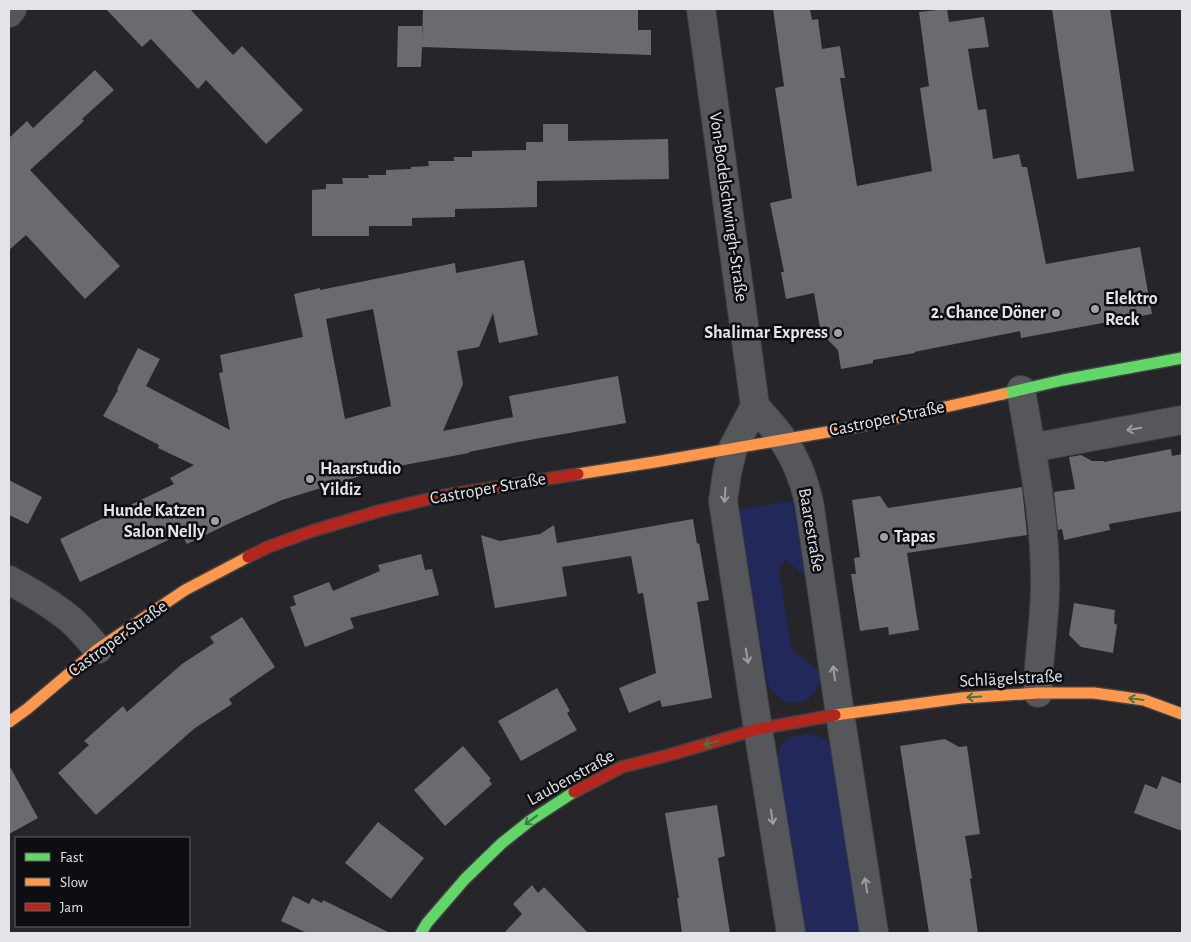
<svg xmlns="http://www.w3.org/2000/svg" width="1191" height="942" font-family="'Alegreya Sans',sans-serif">
  <style>
    .green { fill: #22285a }
    .building { fill: #6b6b6f; fill-rule: evenodd }
    .lines { fill: none; stroke-linecap: round; stroke-linejoin: round }
    .street-casing { stroke: #404246; stroke-width: 30 }
    .fast-casing { stroke: #404246; stroke-width: 14 }
    .slow-casing { stroke: #404246; stroke-width: 14 }
    .jam-casing { stroke: #404246; stroke-width: 14 }
    .street { stroke: #56575a; stroke-width: 28 }
    .fast { stroke: #63d668; stroke-width: 11 }
    .slow { stroke: #ff974d; stroke-width: 11 }
    .jam { stroke: #b3261e; stroke-width: 11 }
    .oneway { stroke: #9c9ea2 }
    .oneway2 { stroke: #3c7c41 }
    .poi-dot { fill: #a0a1a6; stroke: #0d0e11; stroke-width: 2 }
    .labels { text-anchor: middle; dominant-baseline: central; stroke-width: 5; stroke-linejoin: round; paint-order: stroke }
    .street-label { font-size: 18px; fill: #e2e4e9; stroke: #0d0e11 }
    .poi-label { font-size: 18px; font-weight: bold; fill: #e2e4e9; stroke: #0d0e11; text-anchor: start }
  </style>
  <rect width="100%" height="100%" fill="#25252a"/>
  <!-- green -->
  <path class="green" d="M795,500L806,576L785,560L779,569L791,649L821,672C821,707 780,715 767,682L739,510Z
    M806,734C820,736 825,737 833,748L861,933H804L776,761C781,740 785,737 806,734Z"/>
  <!-- building -->
  <path class="building" d="M106,9H190L233,55L242,46L303,110L266,144L206,80L198,89L151,39L142,47Z
    M423,9H638V30H651V55L422,47L421,67H397L398,26H422V41Z
    M773,9H810L812,20L818,19L822,49L840,46L845,78H840L857,186L932,171L920,88L929,86L919,12L947,9L949,22L984,17L989,47L968,49L978,110L986,109L993,159L1019,154L1022,167H1027L1046,264L1140,247L1152,314L1021,338L1020,331L914,352L915,353L873,360V363L841,369L838,350L821,333L814,293L786,299L781,272H784L770,203L792,198L775,88L784,86Z
    M1052,9H1110L1134,171L1077,179Z
    M95,70L114,90L82,119L84,121L30,170L120,266L85,299L26,235L9,250V138L27,121L33,128Z
    M543,124H568V141L668,139L669,179L537,181V207L455,209V217L412,218V226H369V236H312V190L326,189V184H343L342,178H369L368,175H386V170L411,169V167L429,166L428,161H454V157H472V151L526,150V142H543Z
    M524,260L538,335L499,343L493,313L479,347L457,351L463,384L443,431L513,417L509,396L618,376L626,423L518,442L469,452V453L383,469L282,500L230,523L187,544L181,534L80,582L60,539L174,484L170,478L194,465L158,448L159,445L103,416L118,390L117,389L138,348L160,359L146,386L230,430L219,373L223,372L220,355L303,337L294,294L320,288V290L455,263L456,273ZM373,309L391,406L345,419L326,319Z
    M1171,449L1172,456L1182,454V511L1109,524L1110,530L1064,540L1062,529L1058,530L1054,492L1075,489L1069,457L1081,455L1092,461H1104V462Z
    M9,480L42,497L28,524L9,515Z
    M1022,487L1027,535L907,553L919,630L889,635L888,627L860,631L851,574H856L854,558L860,557L852,500L880,496L888,508Z
    M693,519L697,544L699,543L709,600L697,602L712,698L662,707L660,700L629,713L619,688L656,673L643,593L638,594L631,556L562,567L567,596L495,608L481,535L500,541L540,534L554,525L557,543Z
    M421,554L425,570L432,569L439,595L350,618L354,628L305,647L290,607L296,605L293,596L329,582L333,591L380,571L378,565Z
    M1074,603L1115,610L1114,623L1117,625L1113,653L1081,647L1069,635Z
    M242,617L275,667L229,699L232,704L195,728L96,815L58,773L89,745L84,741L123,706L127,712L182,664L214,643L210,637Z
    M557,688L570,711L567,713L577,730L521,761L498,721Z
    M945,739L959,747L967,746L980,834L965,836L972,878L970,879L978,933H929L900,746Z
    M463,746L491,779L489,780L492,784L445,826L414,790Z
    M9,765L38,818L9,834Z
    M1162,776L1182,784V831L1134,813L1145,784L1157,789Z
    M717,805L725,856L718,858L730,933H682L677,898H679L665,813Z
    M378,822L424,858L391,899L345,863Z
    M532,885L538,893L544,887L588,933H504L522,914L513,904Z
    M293,896L309,904L312,898L322,903L323,900L390,933H307L281,921Z"/>
  <g class="lines">
    <!-- street casing -->
    <g class="street-casing">
      <path id="street" d="M701,9L755,406
        M9,13L12,9
        M1021,390C1032,455 1046,520 1045,586C1045,622 1038,657 1038,693
        M755,406C764,417 775,428 783,440C796,459 804,480 809,502L840,714L874,933
        M755,406L733,448L727,473L723,501L758,729L791,933
        M1031,448L1182,420
        M9,580C31,592 52,604 71,620C81,629 89,639 98,649"/>
    </g>
    <!-- fast casing -->
    <g class="fast-casing">
      <path id="fast" d="M1003,394L1063,380L1182,358
        M421,933L427,923L465,879L502,843L531,820L574,792"/>
    </g>
    <!-- slow casing -->
    <g class="slow-casing">
      <path id="slow" d="M578,474L655,462L856,427L1003,394
        M835,715L961,698L1038,693H1094L1144,700L1182,714
        M9,722L27,709L98,649L185,590L248,557"/>
    </g>
    <!-- jam casing -->
    <g class="jam-casing">
      <path id="jam" d="M248,557L268,547L312,531L379,511L441,496L578,474
        M574,792L622,767L669,755L758,729L835,715"/>
    </g>
    <!-- street -->
    <use href="#street" class="street"/>
    <!-- fast -->
    <use href="#fast" class="fast"/>
    <!-- slow -->
    <use href="#slow" class="slow"/>
    <!-- jam -->
    <use href="#jam" class="jam"/>
  </g>
  <!-- one-way arrows -->
  <defs><path id="oneway-shaft" d="M-6 0H5M1.5-3L5.5 0L1.5 3" fill="none" stroke-width="1.6" stroke-linecap="round" stroke-linejoin="round" transform="scale(1.25)"/></defs>
  <g class="oneway">
    <use href="#oneway-shaft" transform="translate(1134 429) rotate(170)"/>
    <use href="#oneway-shaft" transform="translate(725 495) rotate(94)"/>
    <use href="#oneway-shaft" transform="translate(747 656) rotate(81)"/>
    <use href="#oneway-shaft" transform="translate(834 673) rotate(-98)"/>
    <use href="#oneway-shaft" transform="translate(772 817) rotate(81)"/>
    <use href="#oneway-shaft" transform="translate(866 885) rotate(-99)"/>
  </g>
  <g class="oneway2">
    <use href="#oneway-shaft" transform="translate(974 697) rotate(176)"/>
    <use href="#oneway-shaft" transform="translate(1136 699) rotate(-172)"/>
    <use href="#oneway-shaft" transform="translate(711 743) rotate(164)"/>
    <use href="#oneway-shaft" transform="translate(531 820) rotate(144)"/>
  </g>
  <!-- markers -->
  <g class="poi-dot">
    <circle cx="1095" cy="309" r="5"/>
    <circle cx="1056" cy="313" r="5"/>
    <circle cx="838" cy="333" r="5"/>
    <circle cx="310" cy="479" r="5"/>
    <circle cx="215" cy="521" r="5"/>
    <circle cx="884" cy="537" r="5"/>
  </g>
  <g class="labels">
    <!-- street labels -->
    <g class="street-label">
      <text transform="translate(728 207) rotate(82)">Von-Bodelschwingh-Straße</text>
      <text transform="translate(887 419) rotate(-12)">Castroper Straße</text>
      <text transform="translate(488 489) rotate(-10)">Castroper Straße</text>
      <text transform="translate(811 530) rotate(80)">Baarestraße</text>
      <text transform="translate(118 639) rotate(-36)">Castroper Straße</text>
      <text transform="translate(1011 679) rotate(-3)">Schlägelstraße</text>
      <text transform="translate(571 778) rotate(-29)">Laubenstraße</text>
    </g>
    <!-- poi labels -->
    <g class="poi-label">
      <text x="1105" y="299">Elektro<tspan x="1105" dy="21">Reck</tspan></text>
      <text x="1046" y="313" text-anchor="end">2. Chance Döner</text>
      <text x="828" y="333" text-anchor="end">Shalimar Express</text>
      <text x="320" y="469">Haarstudio<tspan x="320" dy="21">Yildiz</tspan></text>
      <text x="205" y="511" text-anchor="end">Hunde Katzen<tspan x="205" dy="21">Salon Nelly</tspan></text>
      <text x="894" y="537">Tapas</text>
    </g>
  </g>
  <!-- border -->
  <rect width="1191" height="942" fill="none" stroke="#e2e4e9" stroke-width="20"/>
  <!-- legend -->
  <rect x="15" y="837" width="175" height="90" fill="#0d0e11" stroke="#626467"/>
  <rect x="25" y="853" width="25" height="8" fill="#63d668" stroke="#626467"/>
  <text x="60" y="862" font-size="15" fill="#e2e4e9">Fast</text>
  <rect x="25" y="878" width="25" height="8" fill="#ff974d" stroke="#626467"/>
  <text x="60" y="887" font-size="15" fill="#e2e4e9">Slow</text>
  <rect x="25" y="903" width="25" height="8" fill="#b3261e" stroke="#626467"/>
  <text x="60" y="912" font-size="15" fill="#e2e4e9">Jam</text>
</svg>
